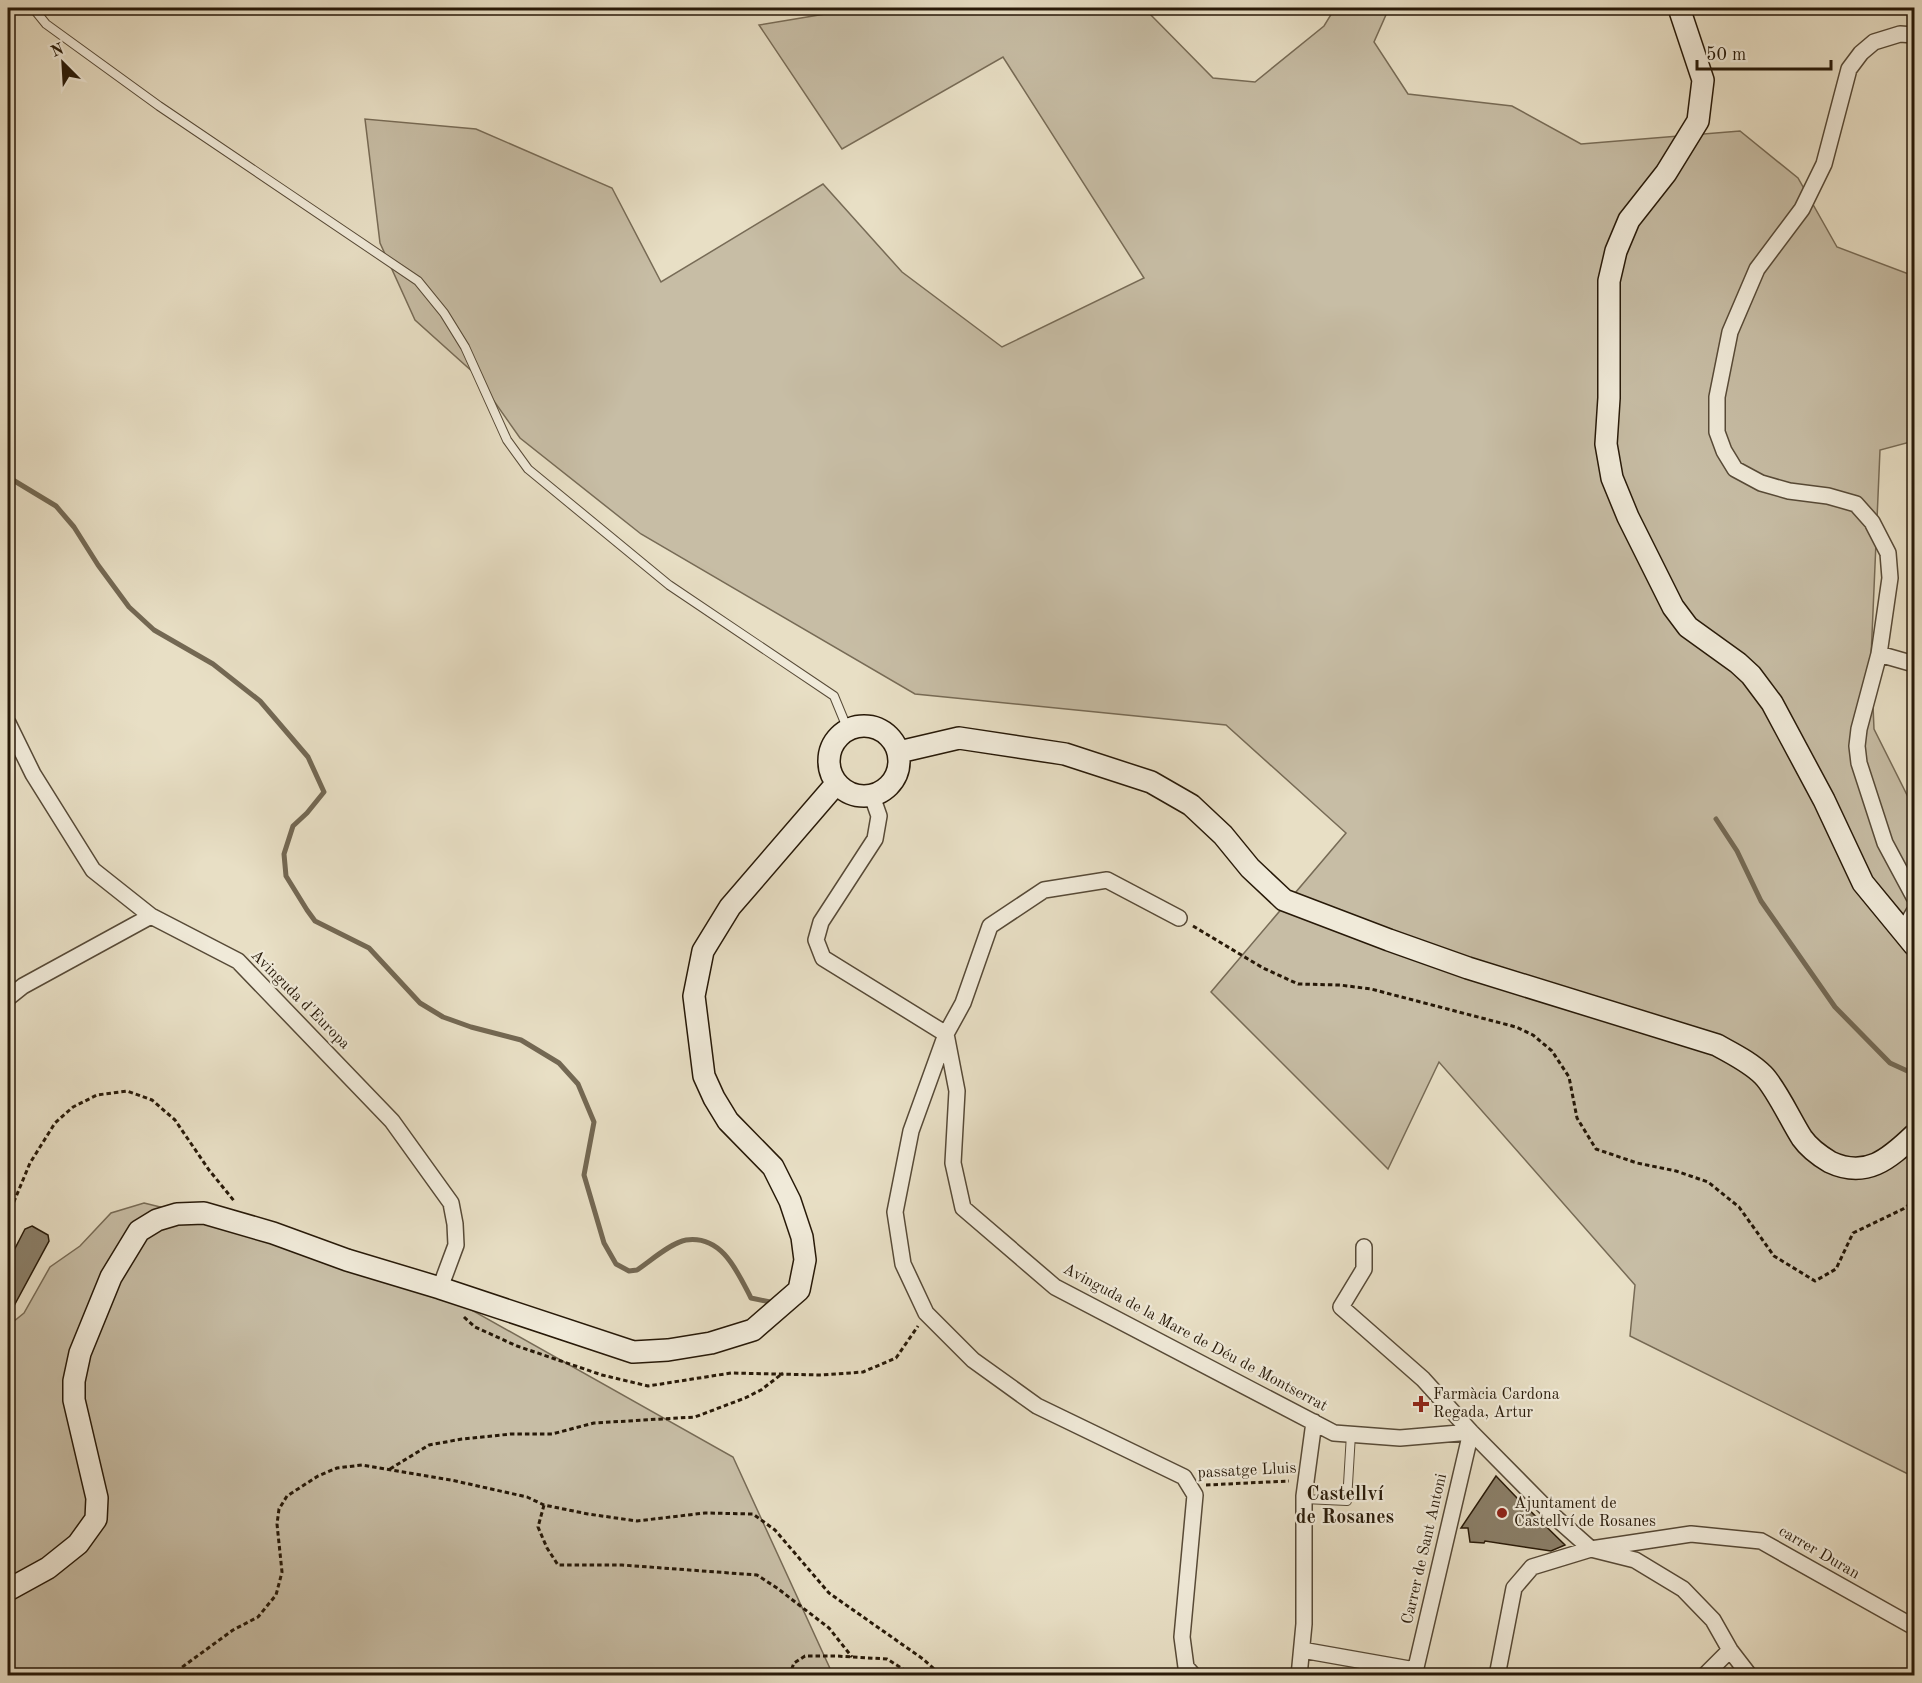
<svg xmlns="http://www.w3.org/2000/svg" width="1922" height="1683" font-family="'Old Standard TT',serif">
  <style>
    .green { fill: #c7bda5; stroke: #776b56; stroke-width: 1.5 }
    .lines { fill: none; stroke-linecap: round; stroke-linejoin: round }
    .stream { stroke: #736853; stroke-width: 5 }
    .building { fill: #8b806a; stroke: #271908; stroke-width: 1.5 }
    .lane-casing { stroke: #574a37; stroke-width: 10 }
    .street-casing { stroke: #574a37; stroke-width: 18 }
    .secondary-casing { stroke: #271908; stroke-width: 24 }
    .path { stroke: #271908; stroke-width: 3; stroke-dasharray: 4.5 3; stroke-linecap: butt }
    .lane { stroke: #f0ead9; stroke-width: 8 }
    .street { stroke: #f0ead9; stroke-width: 15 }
    .secondary { stroke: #f0ead9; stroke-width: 21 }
    .poi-dot { fill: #8f2418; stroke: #f0ead9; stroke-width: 2 }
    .labels { text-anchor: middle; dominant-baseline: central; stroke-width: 4.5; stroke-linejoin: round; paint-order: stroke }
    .street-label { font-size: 16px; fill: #271908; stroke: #f0ead9 }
    .poi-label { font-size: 16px; fill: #271908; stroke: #f0ead9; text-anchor: start }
    .quarter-label { font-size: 20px; font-weight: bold; fill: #271908; stroke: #f0ead9 }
  </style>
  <rect width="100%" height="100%" fill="#e8dfc5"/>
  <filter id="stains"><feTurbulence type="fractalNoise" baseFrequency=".00333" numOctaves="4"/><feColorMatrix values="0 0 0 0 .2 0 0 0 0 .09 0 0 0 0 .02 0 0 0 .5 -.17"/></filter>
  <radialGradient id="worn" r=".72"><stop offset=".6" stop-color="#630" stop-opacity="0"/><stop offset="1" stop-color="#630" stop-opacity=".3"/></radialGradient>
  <!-- green -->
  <path class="green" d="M838,8H1144L1213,78L1255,82L1324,26L1335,8H1389L1374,42L1408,94L1512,106L1581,144L1740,131L1798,178L1837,247L1914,276V441L1880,450L1871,658L1874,729L1914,809V1477L1630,1336L1635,1285L1439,1062L1388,1169L1211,992L1346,833L1226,725L915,694L641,534L520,438L475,374L415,320L380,243L365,119L476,129L612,188L661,282L823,184L902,272L1002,347L1144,278L1003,57L842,149L759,25L825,14Z
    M144,1203L388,1263L733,1457L833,1675L8,1676V1326L24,1313L50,1267L80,1246L111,1213Z"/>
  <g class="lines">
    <!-- stream -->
    <path class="stream" d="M8,477L56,506L74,527L98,565L129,607L154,630L213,664L260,701L308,757L324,792L307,813L293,826L284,854L286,876L307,910L315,921L369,948L420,1003L443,1017L471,1027L521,1040L559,1063L578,1084L594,1122L584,1175L604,1243L616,1264L629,1271L637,1270C649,1262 672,1242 686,1240C722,1235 737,1271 751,1298L770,1302
      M1716,819L1737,851L1761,901L1835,1007L1890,1063L1914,1074"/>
  </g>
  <!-- building -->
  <path class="building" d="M32,1226L48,1235L49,1241L8,1317V1262L25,1229Z
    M1496,1476L1517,1498L1565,1545L1551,1551L1485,1541L1484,1543L1470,1542L1468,1528H1461Z"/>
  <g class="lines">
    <!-- lane casing -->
    <g class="lane-casing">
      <path id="lane" d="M33,8L46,24L159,106L418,281L444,313L465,347L507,440L528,469L669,585L834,696L848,730
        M1304,1499L1347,1501L1351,1434"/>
    </g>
    <!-- street casing -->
    <g class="street-casing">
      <path id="street" d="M1879,654L1890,578L1888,553L1872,522L1856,504L1828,496L1789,491L1761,483L1735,469L1724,451L1717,432V397L1730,332L1757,269L1802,209L1824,164L1849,69L1861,53L1874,42L1900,34L1914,35
        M1914,664L1879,654L1859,729L1857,746L1859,763L1885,843L1914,897
        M8,723L33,774L93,870L151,916L238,961L392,1121L451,1203L455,1224L456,1245L440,1288
        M872,796L879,816L875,839L821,922L816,940L823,958L946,1034L957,1091L953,1163L963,1208L1055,1287L1334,1433L1400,1438L1471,1432
        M1179,918L1107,880L1044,890L990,926L963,1003L946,1034L911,1131L895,1212L903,1264L926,1313L973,1360L1037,1406L1184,1477L1195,1495L1182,1637L1186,1667L1194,1676
        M1903,931L1914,912
        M8,998L23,986L151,916
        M1364,1247V1269L1341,1307L1423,1379L1471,1432L1556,1518L1591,1549L1635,1560L1683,1589L1713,1620L1730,1650L1750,1676
        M1302,1650L1415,1670
        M1299,1676L1304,1624V1496L1314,1422
        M1414,1676L1471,1432
        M1497,1676L1514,1588L1532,1567L1591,1549L1691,1534L1761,1541L1914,1627
        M1704,1676L1730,1650"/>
    </g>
    <!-- secondary casing -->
    <g class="secondary-casing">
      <path id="secondary" d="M1679,8L1703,80L1698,121L1666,173L1629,220L1616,251L1609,281V398L1606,444L1612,478L1628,517L1673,607L1688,627L1738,663L1751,675L1772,703L1824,800L1863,883L1914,945
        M829 761a35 35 0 1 1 70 0a35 35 0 1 1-70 0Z
        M899,752L959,738L1065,754L1151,782L1191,805L1223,835L1250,868L1284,900L1389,940L1468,968L1717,1045C1733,1054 1750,1062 1763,1075C1776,1088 1791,1121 1802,1138C1809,1148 1820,1156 1830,1162C1866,1179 1889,1159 1914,1135
        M8,1590L48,1568L78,1544L96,1519L97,1498L74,1400V1381L80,1353L111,1277L139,1231L157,1220L177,1214L204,1213L273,1233L347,1260L440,1288L633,1352L668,1350L711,1343L753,1330L799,1290L805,1260L802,1237L790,1201L773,1167L728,1121L714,1098L704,1076L694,996L703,951L730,907L836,784"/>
    </g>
    <!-- path -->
    <path class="path" d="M1193,926L1263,968L1298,984L1340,985L1371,989L1516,1027L1533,1035L1552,1051L1569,1077L1577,1118L1596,1149L1637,1163L1676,1171L1708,1182L1739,1207L1774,1256L1815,1281L1836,1269L1853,1233L1903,1209L1914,1201
      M8,1216L30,1163L55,1123L73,1107L97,1095L127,1091L152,1100L175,1120L209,1170L235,1202
      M464,1317L475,1327L517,1346L602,1375L648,1386L731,1373L822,1375L863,1372L896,1358L918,1326
      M390,1469L429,1445L462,1439L511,1434H552L594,1423L695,1417L745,1398L761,1390L783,1373
      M1206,1485L1289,1481
      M544,1505L538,1527L547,1548L558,1565H622L757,1575L777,1588L829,1628L852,1657
      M170,1676L233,1630L258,1617L276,1595L282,1572L277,1524L279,1509L287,1496L318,1476L337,1468L362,1465L451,1480L527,1497L544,1505L588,1514L637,1521L705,1513L753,1514L775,1530L829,1593L923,1659L942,1676
      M789,1676L794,1663L805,1656H836L887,1659L914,1676"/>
    <!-- lane -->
    <use href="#lane" class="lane"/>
    <!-- street -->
    <use href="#street" class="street"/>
    <!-- secondary -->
    <use href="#secondary" class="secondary"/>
  </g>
  <!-- markers -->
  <g class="poi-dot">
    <path d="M1418 1395h6v6h6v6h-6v6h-6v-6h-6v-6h6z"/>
    <circle cx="1502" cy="1513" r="6"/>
  </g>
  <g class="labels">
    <!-- street labels -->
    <g class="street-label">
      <text transform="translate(300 1000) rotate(45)">Avinguda d'Europa</text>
      <text transform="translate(1195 1338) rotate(28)">Avinguda de la Mare de Déu de Montserrat</text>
      <text transform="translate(1247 1471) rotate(-3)">passatge Lluis</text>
      <text transform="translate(1425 1549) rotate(-77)">Carrer de Sant Antoni</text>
      <text transform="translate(1819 1553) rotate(30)">carrer Duran</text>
    </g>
    <!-- poi labels -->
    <g class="poi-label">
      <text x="1433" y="1395">Farmàcia Cardona<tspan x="1433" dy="18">Regada, Artur</tspan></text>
      <text x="1514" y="1504">Ajuntament de<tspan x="1514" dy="18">Castellví de Rosanes</tspan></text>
    </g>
    <!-- quarter labels -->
    <g class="quarter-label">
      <text x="1345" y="1495">Castellví<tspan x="1345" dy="23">de Rosanes</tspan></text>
    </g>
  </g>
  <!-- margin -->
  <rect width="1922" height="1683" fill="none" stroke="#e8dfc5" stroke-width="30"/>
  <rect x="9" y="9" width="1904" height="1665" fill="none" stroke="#271908" stroke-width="3"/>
  <rect x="15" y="15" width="1892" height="1653" fill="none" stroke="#271908" stroke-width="1.5"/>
  <!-- north arrow -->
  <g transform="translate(63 63) rotate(336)" stroke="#f0ead9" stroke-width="4.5" paint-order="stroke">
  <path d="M0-4.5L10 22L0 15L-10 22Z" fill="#271908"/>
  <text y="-9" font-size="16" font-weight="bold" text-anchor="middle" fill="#271908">N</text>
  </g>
  <!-- scale -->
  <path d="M1697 60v9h134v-9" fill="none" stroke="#271908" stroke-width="3"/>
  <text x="1706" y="60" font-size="18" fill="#271908" stroke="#f0ead9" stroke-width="4.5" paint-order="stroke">50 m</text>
  <rect width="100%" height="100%" filter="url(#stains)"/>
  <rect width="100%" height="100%" fill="url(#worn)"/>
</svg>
